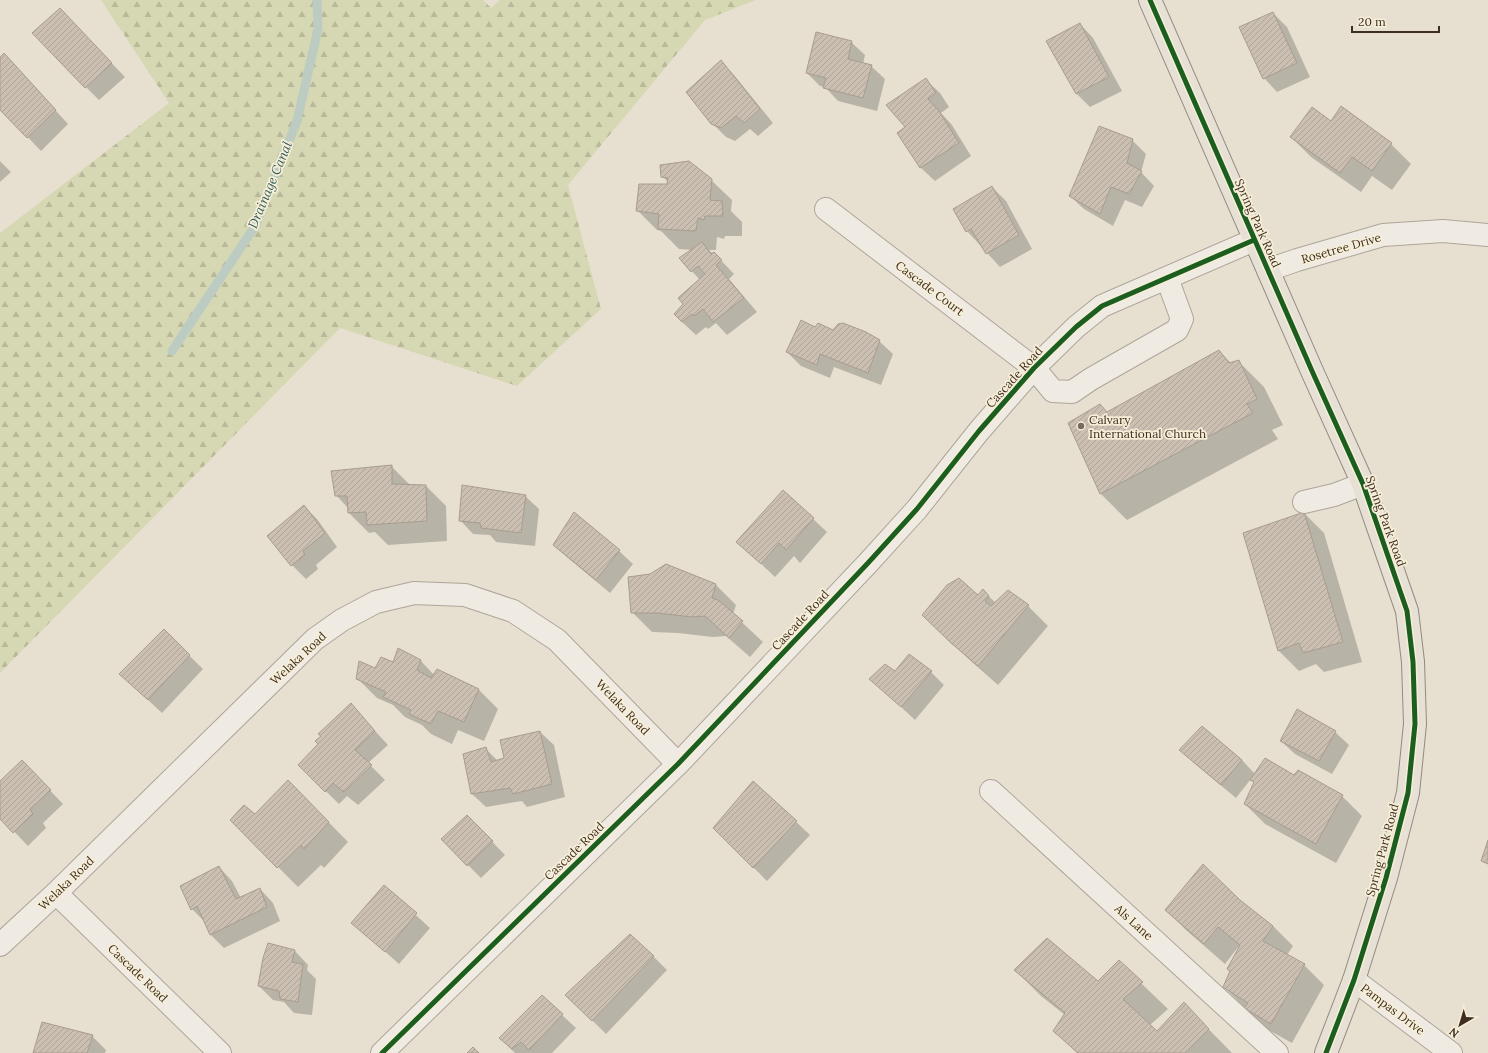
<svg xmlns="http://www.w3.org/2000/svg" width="1488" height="1053" font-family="Lora,serif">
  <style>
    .forest { fill: url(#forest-firs) }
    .shadow { fill: #0003 }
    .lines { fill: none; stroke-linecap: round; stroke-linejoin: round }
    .stream { stroke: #bcccc2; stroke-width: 9 }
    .building { fill: url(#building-hatch); stroke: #a89c90 }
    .minor-casing { stroke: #ada599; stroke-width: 24 }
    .major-casing { stroke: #928b80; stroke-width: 24 }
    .minor { stroke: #efebe3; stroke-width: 22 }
    .major { stroke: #e6e1d4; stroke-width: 22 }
    .cycleway-casing { stroke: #f7eed8; stroke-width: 8 }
    .cycleway { stroke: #1b5e20; stroke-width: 5 }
    .poi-dot { fill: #786c5e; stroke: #f7eed8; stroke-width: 1.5 }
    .labels { text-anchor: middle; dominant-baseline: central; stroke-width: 3.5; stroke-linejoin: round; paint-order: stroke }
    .street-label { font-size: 12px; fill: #3d2e20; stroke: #f7eed8 }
    .poi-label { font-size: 12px; fill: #3d2e20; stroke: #f7eed8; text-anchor: start }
    .water-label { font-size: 13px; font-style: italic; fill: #2f5d5a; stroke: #f7eed8 }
  </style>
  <defs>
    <pattern id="forest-firs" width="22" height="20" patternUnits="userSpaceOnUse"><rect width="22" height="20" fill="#d6d7b3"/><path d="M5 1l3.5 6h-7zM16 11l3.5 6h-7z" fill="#b9b99a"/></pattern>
    <pattern id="building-hatch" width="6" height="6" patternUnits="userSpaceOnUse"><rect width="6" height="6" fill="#cbbfb2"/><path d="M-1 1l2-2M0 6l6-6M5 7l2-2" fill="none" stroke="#afa499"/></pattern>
  </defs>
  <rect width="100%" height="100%" fill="#e7e0d1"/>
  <!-- forest -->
  <path class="forest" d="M101,0H483L491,8L500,0H756L705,20L568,185L601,309L517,386L340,328L0,673V233L169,103Z"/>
  <!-- shadow -->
  <path class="shadow" d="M1273,13L1287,27L1310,77L1277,92L1264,78Z
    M73,23L125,77L99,100L86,87Z
    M1080,24L1093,38L1122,91L1090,107L1077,94Z
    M851,42L865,55L863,64L871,66L885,79L877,111L838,101L825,87L820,86L807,73Z
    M4,54L68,124L41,151L0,108V58Z
    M721,62L734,75L773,123L758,136L750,129L735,141L726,137L712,123Z
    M926,80L940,93L949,107L941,113L952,125L971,156L935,181L921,168L898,134L906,128Z
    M1331,122L1391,144L1411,164L1392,190L1372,176L1361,192L1311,157L1291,137Z
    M1132,140L1146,154L1141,172L1154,186L1142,207L1125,200L1113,226L1084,209L1070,196Z
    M0,161L11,172L0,182Z
    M662,176L711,180L732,200L731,211L742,222V236H725L724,239L717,237L716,250H709L713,254L714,253L734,274L729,279L757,312L727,335L716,323L708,329L706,327L696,335L682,322L700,280L681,259L693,250L679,249L661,231L657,230L637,210L668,185L669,183Z
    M992,187L1006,201L1032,249L1000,267L967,231Z
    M816,328L879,341L893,354L881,385L834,367L830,378L801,366L787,352Z
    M1219,351L1232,364L1238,361L1264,387L1283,425L1272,430L1278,439L1127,520L1101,494L1069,423L1108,413Z
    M391,466L410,485L426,486L446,506L447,541L388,545L375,532L369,533L349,513L348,508L336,495Z
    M783,491L827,532L800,563L794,556L775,577L738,542Z
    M525,496L539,509L535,546L496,542L490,535L473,534L460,520Z
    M304,506L317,519L337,547L316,565L318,569L306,579L292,565L268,536Z
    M1304,513L1324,533L1362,662L1324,672L1316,664L1299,671L1279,651L1244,533Z
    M574,514L619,551L633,564L610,593L568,558L554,545Z
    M716,585L736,605L733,614L763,642L750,657L726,636L713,637L678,633L652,632L632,612Z
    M983,591L996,603L1028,606L1048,626L998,685L973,663L943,635Z
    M164,631L203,669L162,713L134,687Z
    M421,661L434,675L478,689L498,709L484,741L458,730L452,744L431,734L422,725L405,717L393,705L377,698L357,678L376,669L394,663Z
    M895,672H931L944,685L915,720L871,679Z
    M351,705L388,745L368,763L385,780L358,805L347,796L339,804L299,765L319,744Z
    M1202,727L1242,760L1255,774L1294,776L1342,796L1362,816L1336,863L1265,824L1245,804L1255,783L1251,779L1236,798L1194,763L1180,750Z
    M540,732L554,745L565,797L527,807L522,801L486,807L472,794L464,754L486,749L498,761L505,759Z
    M1335,732L1349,745L1332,774L1295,754L1281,741Z
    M35,775L63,804L43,823L46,828L28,846L0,817V782Z
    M754,782L810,835L767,881L714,828Z
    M308,801L348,842L324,868L321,865L298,887L231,820L255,815Z
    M481,830L505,855L481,878L468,865Z
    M219,867L232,881L241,898L260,889L273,903L280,921L224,948L211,935L205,922L192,909Z
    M384,886L430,928L399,964L353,923Z
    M1240,901L1273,926L1293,946L1287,955L1304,965L1324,985L1292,1043L1265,1028L1224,987L1231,972L1228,969L1240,947L1239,946L1225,964L1186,930L1166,910Z
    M295,951L308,965L307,970L316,979L312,1015L294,1013L284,1002L273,1000L259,986Z
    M653,956L667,970L606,1034L567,995Z
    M1119,962L1168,1009L1150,1025L1157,1032L1184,1004L1232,1053H1077L1054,1030L1065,1015L1041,996L1015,970L1098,982Z
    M562,1015L576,1028L552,1053H515L500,1038Z
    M92,1036L106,1050L105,1053H34Z"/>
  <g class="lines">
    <!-- stream -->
    <path class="stream" d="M172,351L255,226L297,121L318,29L317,0"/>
  </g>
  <!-- building -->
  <path class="building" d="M60,8L112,63L85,88L32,33Z
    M1273,12L1297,63L1263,79L1239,27Z
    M1080,23L1109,77L1076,94L1046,41Z
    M816,32L852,41L848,59L872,65L863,98L823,88L826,78L806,73Z
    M4,53L56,110L27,138L0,110V57Z
    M721,60L760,109L744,123L736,116L721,128L711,124L686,92Z
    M926,78L936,93L928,99L939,111L959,143L920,168L897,133L905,127L886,105Z
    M1341,106L1392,143L1372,171L1352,157L1340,173L1290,137L1312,107L1331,121Z
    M1099,126L1133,139L1127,163L1142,171L1129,194L1111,187L1100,214L1069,196Z
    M689,161L712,179L710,200L722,201L723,216H705L704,220L698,218L696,231L658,229L659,214L636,211L639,184H667L668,178L661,177L660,165Z
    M992,186L1019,235L986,254L971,229L966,232L953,209Z
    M702,242L711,254L714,252L722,260L716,265L744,298L713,322L703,309L694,316L692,314L682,322L674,314L683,304L678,298L705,274L698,266L691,272L679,258Z
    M801,320L815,327L818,323L833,330L838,324L843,323L866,332L880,340L868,373L820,354L817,365L786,352Z
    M1219,350L1229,363L1239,360L1257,399L1247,404L1253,413L1100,494L1068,423L1100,404L1107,412Z
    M392,465V484L426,485L427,521L367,525L366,512L348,513L347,496H335L331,471Z
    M462,485L526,495L521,533L481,528L480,523L459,521Z
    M783,490L814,518L786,550L779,543L761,564L736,542Z
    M304,505L325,533L303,551L305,555L291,566L267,536Z
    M574,512L620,550L596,580L553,545Z
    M1304,512L1343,642L1303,653L1299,643L1278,651L1243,533Z
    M666,564L716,584L712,598L718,600L743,621L729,638L705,616L692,617L657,613H631L628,577L650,574Z
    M959,578L978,595L983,589L989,596L985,601L991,606L1008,590L1029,605L978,666L951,643L922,615L947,585Z
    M164,629L190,655L148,700L119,674Z
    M398,648L421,660L417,670L431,678L437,669L479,689L464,722L438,711L431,724L409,714L411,710L383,697L386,692L356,679L359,661L375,668L381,657L393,662Z
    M909,654L932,671L901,707L869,679L885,664L895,671Z
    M351,703L375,731L355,750L372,765L344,792L333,783L325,792L298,765L318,744L315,741L321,736L318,734Z
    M1297,709L1336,731L1319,761L1280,741Z
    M1202,726L1242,760L1221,785L1179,750Z
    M540,731L552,784L513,794L510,788L471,794L463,754L486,747L491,762L504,758L500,740Z
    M1265,758L1294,775L1298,770L1343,795L1316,844L1244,804L1254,782L1250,780Z
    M22,760L51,790L30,809L33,814L13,833L0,819V781Z
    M288,780L329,822L304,849L301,845L277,868L230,820L244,805L255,814Z
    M753,781L797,821L753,868L713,828Z
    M467,815L493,841L467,866L441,839Z
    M1488,840V864L1481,861Z
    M1203,864L1240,900L1273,926L1263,941L1305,964L1271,1024L1244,1008L1248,1003L1223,987L1230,971L1227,969L1240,945L1218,927L1204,944L1165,910Z
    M219,866L236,899L260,888L267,907L210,935L197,906L191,910L180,886Z
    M384,885L417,913L385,952L351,923Z
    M630,934L654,956L592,1021L565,995Z
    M1047,938L1098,981L1119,960L1143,982L1123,999L1157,1031L1184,1002L1209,1029L1185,1053H1078L1053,1031L1065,1013L1014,970Z
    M268,943L295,950L292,962L303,964L298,1002L280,999L279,991L258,986L263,958Z
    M542,995L563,1014L529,1050L521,1042L512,1049L499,1038Z
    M42,1022L93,1035L87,1053H33Z
    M473,1047L479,1053H467Z"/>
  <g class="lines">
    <!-- minor casing -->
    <g class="minor-casing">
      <path id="minor" d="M826,209L1034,368L1053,391L1072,392L1091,379L1177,330L1182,319L1167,278
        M1268,270L1297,260L1383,235L1443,231L1488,235
        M1304,502L1334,495L1363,484
        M991,791L1277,1053
        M56,893L220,1053
        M0,945L56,893L315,639L342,620L376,602L414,593L465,595L513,611L557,640L678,764
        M1354,980L1451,1053
        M382,1053L678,764L868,563L917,509L979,431L1034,368L1076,327L1102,306L1254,240"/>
    </g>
    <!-- major casing -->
    <g class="major-casing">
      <path id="major" d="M1150,0L1312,371L1363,484L1407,611L1413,662L1415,724L1408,793L1386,878L1354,980L1326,1053"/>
    </g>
    <!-- minor -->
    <use href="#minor" class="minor"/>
    <!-- major -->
    <use href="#major" class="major"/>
    <!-- cycleway casing -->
    <g class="cycleway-casing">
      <path id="cycleway" d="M1150,0L1312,371L1363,484L1407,611L1413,662L1415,724L1408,793L1386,878L1354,980L1326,1053
        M382,1053L678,764L868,563L917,509L979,431L1034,368L1076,327L1102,306L1254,240"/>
    </g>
    <!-- cycleway -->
    <use href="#cycleway" class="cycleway"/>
  </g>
  <!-- markers -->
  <circle class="poi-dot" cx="1081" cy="426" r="4"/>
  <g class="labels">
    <!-- street labels -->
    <g class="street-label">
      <text transform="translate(1258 223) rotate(66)">Spring Park Road</text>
      <text transform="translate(1341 248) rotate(-16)">Rosetree Drive</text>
      <text transform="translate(930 288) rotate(37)">Cascade Court</text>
      <text transform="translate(1014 377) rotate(-48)">Cascade Road</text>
      <text transform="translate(1386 521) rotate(70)">Spring Park Road</text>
      <text transform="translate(800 620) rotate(-47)">Cascade Road</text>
      <text transform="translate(298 658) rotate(-43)">Welaka Road</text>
      <text transform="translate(623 707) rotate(46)">Welaka Road</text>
      <text transform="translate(1382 850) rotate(-75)">Spring Park Road</text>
      <text transform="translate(574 851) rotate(-44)">Cascade Road</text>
      <text transform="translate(66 883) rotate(-44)">Welaka Road</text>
      <text transform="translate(1134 922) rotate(42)">Als Lane</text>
      <text transform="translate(138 973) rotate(44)">Cascade Road</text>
      <text transform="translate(1393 1009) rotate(37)">Pampas Drive</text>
    </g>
    <!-- poi labels -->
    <g class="poi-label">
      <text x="1089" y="419">Calvary<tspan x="1089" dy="14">International Church</tspan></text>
    </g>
    <!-- water labels -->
    <g class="water-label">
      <text transform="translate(270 185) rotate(-67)">Drainage Canal</text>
    </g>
  </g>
  <!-- north arrow -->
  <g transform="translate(1460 1025) rotate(218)" stroke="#f7eed8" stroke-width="3" paint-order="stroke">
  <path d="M0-3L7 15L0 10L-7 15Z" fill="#3d2e20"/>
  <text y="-6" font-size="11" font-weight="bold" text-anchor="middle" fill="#3d2e20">N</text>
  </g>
  <!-- scale -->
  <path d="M1352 26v6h87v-6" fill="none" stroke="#3d2e20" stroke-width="2"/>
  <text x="1358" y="26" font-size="12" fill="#3d2e20" stroke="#f7eed8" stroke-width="3" paint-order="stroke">20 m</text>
</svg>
